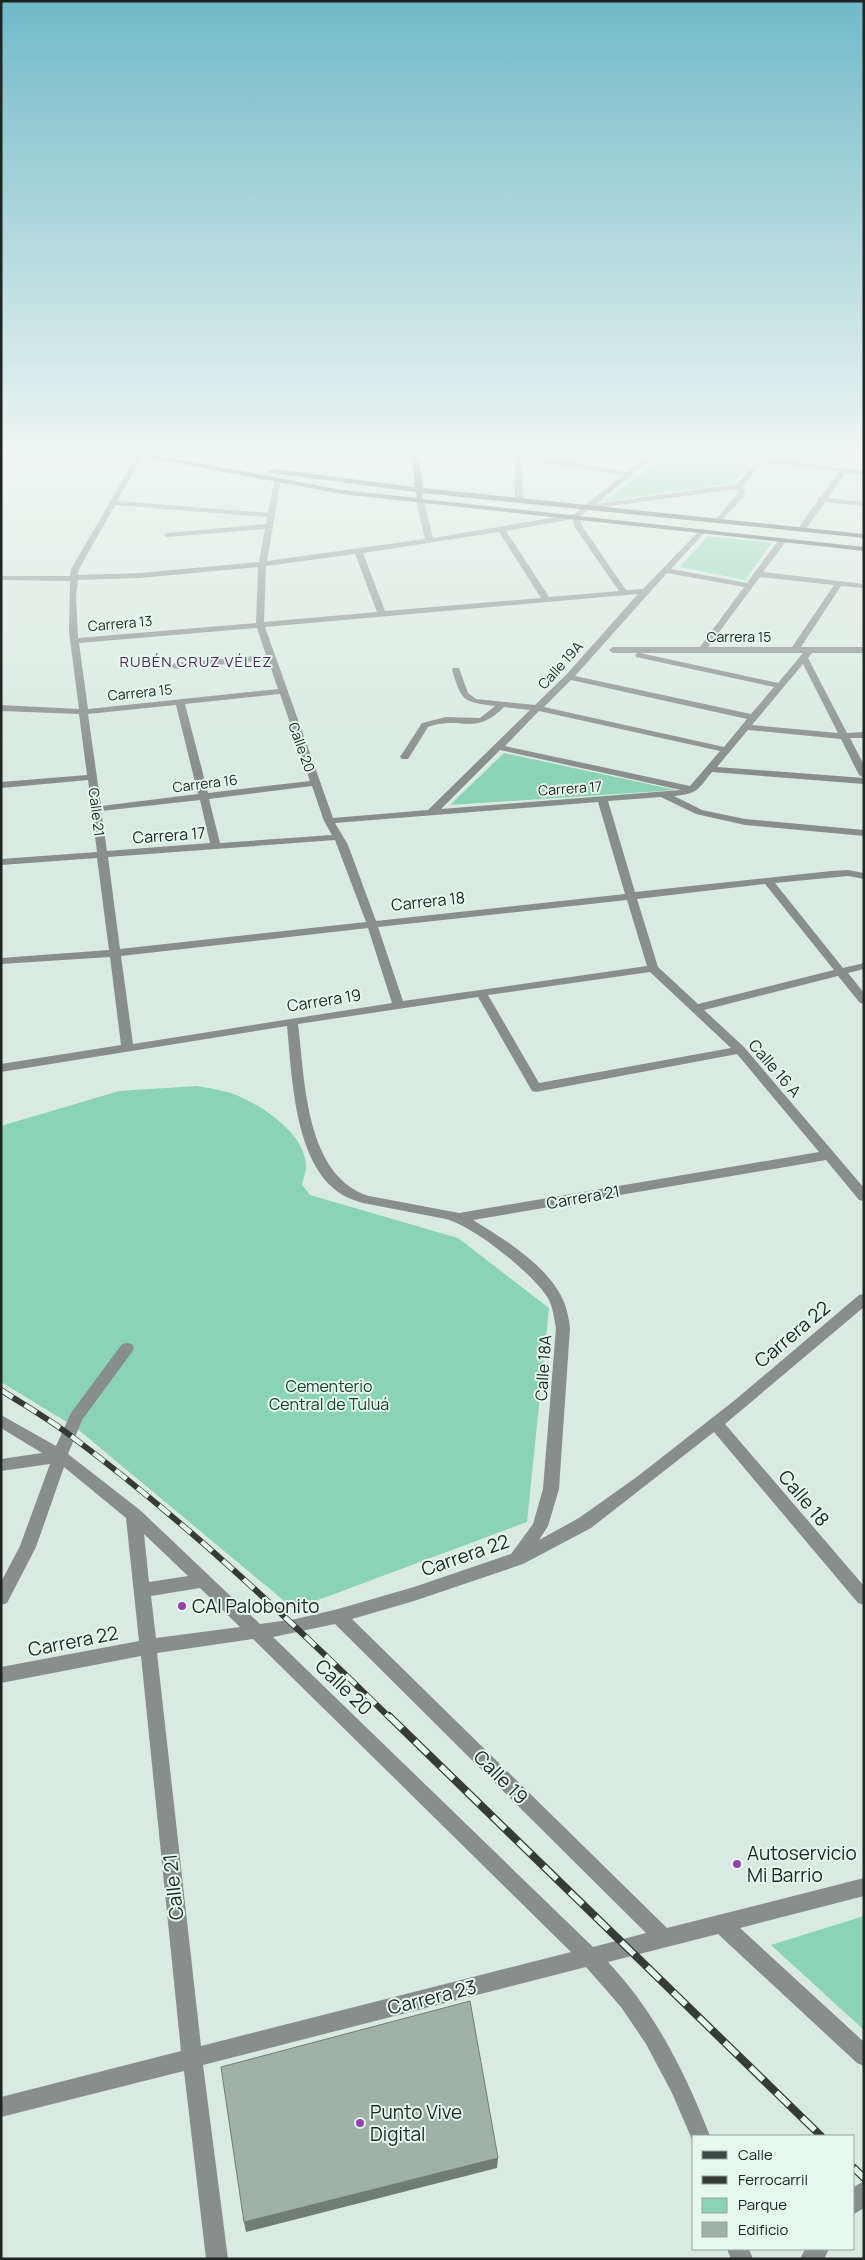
<svg xmlns="http://www.w3.org/2000/svg" width="865" height="2260" font-family="Manrope,sans-serif">
  <style>
    .green { fill: #8bd3b5 }
    .lines { fill: none; stroke-linecap: round; stroke-linejoin: round }
    .minor { fill: #878e8b; fill-rule: evenodd }
    .major { fill: #3d4944; fill-rule: evenodd }
    .rail-far1-casing { stroke: #353c38; stroke-width: 6 }
    .rail-casing { stroke: #353c38; stroke-width: 8 }
    .rail-far1 { stroke: #e5f7ef; stroke-width: 4.5; stroke-dasharray: 14; stroke-linecap: butt }
    .rail { stroke: #e5f7ef; stroke-width: 5.5; stroke-dasharray: 18; stroke-linecap: butt }
    .shaded-wall { fill: #707c76 }
    .building { fill: #a0b1a9; stroke: #707c76 }
    .poi-dot { fill: #9542b1; stroke: #e5f7ef; stroke-width: 2 }
    .labels { text-anchor: middle; dominant-baseline: central; stroke-width: 4; stroke-linejoin: round; paint-order: stroke }
    .far-street-label { font-size: 14px; fill: #1f2522; stroke: #e5f7ef }
    .far-neighbourhood-label { font-size: 15px; letter-spacing: 1px; fill: #4f285e; stroke: #e5f7ef }
    .street-label { font-size: 16px; fill: #1f2522; stroke: #e5f7ef }
    .park-label { font-size: 16px; fill: #174232; stroke: #e5f7ef }
    .near-street-label { font-size: 19px; fill: #1f2522; stroke: #e5f7ef }
    .near-poi-label { font-size: 19px; fill: #1f2522; stroke: #e5f7ef; text-anchor: start }
  </style>
  <rect width="100%" height="100%" fill="#d8eae1"/>
  <!-- green -->
  <path class="green" d="M665,452H698L752,461L733,483L605,501L637,477Z
    M781,452H849L840,466L778,458Z
    M708,536L772,543L745,580L680,567Z
    M504,753L676,790L450,805Z
    M197,1086C208,1088 221,1090 231,1093C259,1103 306,1133 306,1166C306,1172 303,1179 302,1185L310,1195L458,1238L549,1308L527,1522L294,1609L75,1427L1,1382V1126L119,1091Z
    M864,1916V2030L771,1945Z"/>
  <g class="lines">
    <!-- minor -->
    <path class="minor" d="M10,452H18L1,463V458Z
      M139,452H145L117,501L268,513L274,481L281,479L267,561L425,539L416,500L420,498L424,500L433,538L574,514L623,475L522,459L523,500L519,502L515,500V452L627,472L652,452H659L596,504L737,484L757,461L717,452H731L760,457L764,452H771L766,458L864,471V475L845,473L828,498L864,502V506L825,502L804,532H801L797,530L818,500V497H821L839,472L763,462L743,486L745,495L719,523L715,521L738,493L736,489L589,509L580,517L582,526L626,590L643,589L702,528L706,530L705,532L671,569L747,583L780,538H783L787,540L763,572L864,584V588L841,586L801,647H864V653H812L808,658L847,733L864,732V738H850L864,765V778L859,775L841,739L748,730L717,767L864,778V784L712,772C698,789 698,794 674,796L702,810L745,819L864,830V836L745,825L696,814L661,797L608,801L635,892L831,871L848,870L864,873V879L848,876L775,883L843,968L864,963V969L848,973L864,993V1004L860,1003L838,976L704,1010L744,1047L864,1188V1201L859,1200L826,1160L473,1220C505,1240 548,1265 564,1302C567,1310 569,1319 570,1328L559,1489L548,1526L539,1540L579,1518L638,1476L735,1400L859,1295L864,1294V1307L725,1424L864,1586V1605L858,1603L714,1432L591,1528L523,1564L414,1601L352,1619L667,1928L864,1878V1896L740,1928L864,2042V2066L857,2063L718,1934L608,1962C655,2012 685,2072 710,2136H694V2144L672,2093L646,2044L621,2007L586,1967L203,2065L228,2259H206L184,2071L1,2117V2097L181,2051L141,1656L1,1683V1667L139,1641L126,1518L64,1467L36,1547L7,1603L1,1605V1582L20,1546L50,1464L1,1471V1459L42,1453L1,1428V1415L56,1446L71,1413L122,1344L127,1343L132,1344L134,1348L132,1352L82,1420L68,1454L140,1510L260,1624L296,1619L338,1609L414,1587L511,1554L533,1524L543,1489L556,1328C554,1318 553,1307 548,1298C532,1273 475,1227 446,1219L363,1203C352,1200 340,1195 332,1187C294,1152 292,1075 287,1026L1,1072V1064L121,1045L110,957L1,964V958L109,950L97,858L1,865V859L97,852L88,780L1,788V782L87,775L79,714L1,711V705L79,709L69,632L70,581L1,580V576H70L71,569ZM115,505L267,517L266,524L167,533L163,535L167,537L265,529L259,562L140,573L78,575L79,569ZM573,519L574,526L619,591L549,597L506,531ZM499,532L541,598L385,611L363,553ZM355,554L377,612L264,622L266,566ZM258,567L256,623L78,638L76,596L78,580L140,578ZM667,573L744,587L700,647H613L609,650L613,653H638L635,655L636,657L774,687L751,714L575,676ZM760,577L834,585L792,647H708ZM638,594L566,675L535,705L476,699L468,693L459,668H453L452,670C462,701 462,702 495,706L480,718L446,717L422,723L400,757L402,759H408L428,727C460,715 475,737 504,707L530,710L428,810L333,818L265,627ZM257,628L266,655L175,663L171,666L175,669L268,660L278,689L88,709L79,643ZM640,653H803L778,683ZM803,664L838,733L752,725ZM571,680L747,719L724,747L544,707ZM280,694L310,781L208,793L185,704ZM176,705L198,794L101,806L88,714ZM539,711L720,751L690,786L505,746ZM500,750L681,790L441,809ZM312,786L324,821L332,835L220,843L209,799ZM200,800L210,843L107,851L101,811ZM598,802L625,894L376,921L348,845L335,823ZM335,840L366,922L120,949L108,857ZM765,884L834,970L698,1004L658,967L637,899ZM627,900L647,966L403,1001L378,927ZM368,928L392,1003L133,1044L121,956ZM650,972L731,1048L539,1083L488,995ZM478,997L532,1091L536,1092L737,1054L819,1152L459,1213L369,1196C305,1176 305,1080 298,1024ZM144,1534L188,1576L149,1582ZM200,1588L240,1627L156,1638L151,1596ZM335,1624L646,1933L593,1947L273,1637ZM253,1639L571,1952L201,2046L157,1653Z
      M864,2181V2208L854,2214V2187Z
      M727,2249H749L753,2259H731Z
      M805,2249H829L824,2259H800Z"/>
    <!-- major -->
    <path class="major" d="M55,452H140L342,490L417,498L416,492L272,473L268,471L272,469L415,487L412,452H418L423,488L864,534V538L423,493L422,499L864,547V551L342,494L140,456L58,454Z"/>
    <!-- rail-far1 casing -->
    <g class="rail-far1-casing">
      <path id="rail-far1" d="M1,1390C24,1405 49,1419 71,1436C185,1521 289,1619 390,1718"/>
    </g>
    <!-- rail casing -->
    <g class="rail-casing">
      <path id="rail" d="M389,1716L821,2136
        M854,2168L864,2178"/>
    </g>
    <!-- rail-far1 -->
    <use href="#rail-far1" class="rail-far1"/>
    <!-- rail -->
    <use href="#rail" class="rail"/>
  </g>
  <!-- shaded-wall -->
  <path class="shaded-wall" d="M498,2158L497,2168L246,2232L244,2222Z"/>
  <!-- building -->
  <path class="building" d="M470,2001L498,2158L244,2222L221,2067Z"/>
  <!-- sky -->
  <linearGradient id="sky" x2="0" y2="1"><stop stop-color="#71b9c9"/><stop offset="0.59" stop-color="#edf6f2"/><stop offset="1" stop-color="#edf6f2" stop-opacity="0"/></linearGradient>
  <rect width="865" height="768" fill="url(#sky)"/>
  <!-- markers -->
  <g class="poi-dot">
    <circle cx="182" cy="1606" r="5"/>
    <circle cx="737" cy="1864" r="5"/>
    <circle cx="360" cy="2123" r="5"/>
  </g>
  <g class="labels">
    <!-- far-street labels -->
    <g class="far-street-label">
      <text transform="translate(120 623) rotate(-5)">Carrera 13</text>
      <text x="739" y="636">Carrera 15</text>
      <text transform="translate(560 665) rotate(-48)">Calle 19A</text>
      <text transform="translate(140 692) rotate(-6)">Carrera 15</text>
      <text transform="translate(302 747) rotate(70)">Calle 20</text>
      <text transform="translate(205 783) rotate(-7)">Carrera 16</text>
      <text transform="translate(570 788) rotate(-4)">Carrera 17</text>
      <text transform="translate(97 812) rotate(83)">Calle 21</text>
    </g>
    <!-- far-neighbourhood labels -->
    <g class="far-neighbourhood-label">
      <text x="196" y="661">RUBÉN CRUZ VÉLEZ</text>
    </g>
    <!-- street labels -->
    <g class="street-label">
      <text transform="translate(169 835) rotate(-4)">Carrera 17</text>
      <text transform="translate(428 901) rotate(-6)">Carrera 18</text>
      <text transform="translate(324 1000) rotate(-9)">Carrera 19</text>
      <text transform="translate(775 1068) rotate(49)">Calle 16 A</text>
      <text transform="translate(583 1197) rotate(-10)">Carrera 21</text>
      <text transform="translate(543 1368) rotate(-86)">Calle 18A</text>
    </g>
    <!-- park labels -->
    <g class="park-label">
      <text x="329" y="1386">Cementerio<tspan x="329" dy="18">Central de Tuluá</tspan></text>
    </g>
    <!-- near-street labels -->
    <g class="near-street-label">
      <text transform="translate(792 1334) rotate(-40)">Carrera 22</text>
      <text transform="translate(804 1498) rotate(50)">Calle 18</text>
      <text transform="translate(465 1555) rotate(-19)">Carrera 22</text>
      <text transform="translate(73 1641) rotate(-11)">Carrera 22</text>
      <text transform="translate(344 1687) rotate(44)">Calle 20</text>
      <text transform="translate(501 1777) rotate(45)">Calle 19</text>
      <text transform="translate(173 1887) rotate(-96)">Calle 21</text>
      <text transform="translate(432 1997) rotate(-14)">Carrera 23</text>
    </g>
    <!-- near-poi labels -->
    <g class="near-poi-label">
      <text x="192" y="1606">CAI Palobonito</text>
      <text x="747" y="1853">Autoservicio<tspan x="747" dy="22">Mi Barrio</tspan></text>
      <text x="370" y="2112">Punto Vive<tspan x="370" dy="22">Digital</tspan></text>
    </g>
  </g>
  <!-- border -->
  <rect width="865" height="2260" fill="none" stroke="#1f2522" stroke-width="5"/>
  <!-- legend -->
  <rect x="692" y="2135" width="162" height="115" fill="#e5f7ef" stroke="#96a39d"/>
  <rect x="702" y="2151" width="25" height="8" fill="#3d4944" stroke="#96a39d"/>
  <text x="738" y="2160" font-size="15" fill="#1f2522">Calle</text>
  <rect x="702" y="2176" width="25" height="8" fill="#353c38" stroke="#96a39d"/>
  <text x="738" y="2185" font-size="15" fill="#1f2522">Ferrocarril</text>
  <rect x="702" y="2198" width="25" height="15" fill="#8bd3b5" stroke="#96a39d"/>
  <text x="738" y="2210" font-size="15" fill="#1f2522">Parque</text>
  <rect x="702" y="2222" width="25" height="15" fill="#a0b1a9" stroke="#96a39d"/>
  <text x="738" y="2235" font-size="15" fill="#1f2522">Edificio</text>
</svg>
